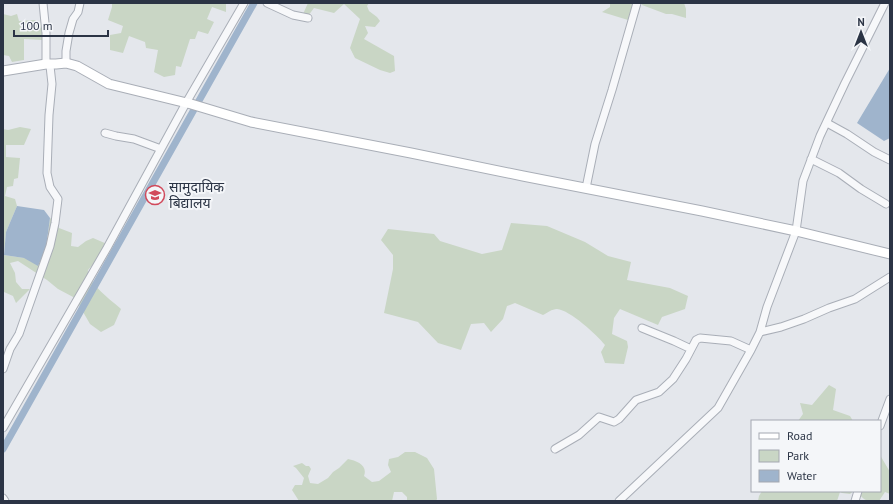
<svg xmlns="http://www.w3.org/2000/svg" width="893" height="504" font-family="'PT Sans','Noto Sans Devanagari',sans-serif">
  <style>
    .green { fill: #c9d6c5 }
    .water { fill: #9fb4cc }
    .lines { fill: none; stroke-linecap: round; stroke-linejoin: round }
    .canal { stroke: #9fb4cc; stroke-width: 7 }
    .minor-casing { stroke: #a9aeb7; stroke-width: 9 }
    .secondary-casing { stroke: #a9aeb7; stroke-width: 11 }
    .minor { stroke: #f7f8fa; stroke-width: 7 }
    .secondary { stroke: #fff; stroke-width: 9 }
    .labels { text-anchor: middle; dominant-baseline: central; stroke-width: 4; stroke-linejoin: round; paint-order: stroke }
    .poi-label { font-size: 14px; fill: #2b3445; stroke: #f4f6f9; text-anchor: start }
  </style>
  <rect width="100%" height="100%" fill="#e4e7ec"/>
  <!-- green -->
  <path class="green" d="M112,3H226V12L212,7L207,19L214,22L208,34L198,31L195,39H190L181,67L176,66L175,75L164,77L154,72L158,50L146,48L145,42L129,36L123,53L110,50V35L121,33L123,26L108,20L112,7Z
    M308,3H369L367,6L369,11L377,17L380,21L375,27L365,26L368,33L364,39L394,56L395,71L390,73L380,70L355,58L350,48L360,19L344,4L334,13L314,8L308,16L303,14Z
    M610,3H635L628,20L602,12L610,7Z
    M642,3H684L686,9V18L672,14H666L642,5Z
    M3,14L11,16L17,14L19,21L35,20L42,25V40L24,39V60L12,62L9,56L3,55Z
    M20,127L31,129L24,145H6V157L20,158L18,178L14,179L13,186L7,187L5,196L15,199L17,206L6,232L4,255L24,258L46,248L50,218L58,224L59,228L72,233L71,246L78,247L86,241L93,238L107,244L101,255L88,270C86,282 112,301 121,309L114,325L101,332L90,324L75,298L58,289L47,280L18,261L10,263L15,273L16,282L22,289H30L16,303L13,296L4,292L3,293V129L8,130Z
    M511,223L547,226L585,242L608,256L631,262L627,280L670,288L688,296L685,309L662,317L658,325L620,309L614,318L612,334L627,341L628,347L624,364L605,363L601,352L605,345C597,335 570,310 557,309C552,309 547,313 543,315L515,303L507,306L503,319L491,332L484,323L471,324L461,350L438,343L418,322L384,313L393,269V255L381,240L388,229L434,234L440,241L482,254L502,250Z
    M829,385L836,389L833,410L850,416L853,421H798L803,414L800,403L812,405Z
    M405,452H415L427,458L434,469L437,499L436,501H407V497L402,492H394L392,501H309L308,500L306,501H299L292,490L295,485H302L304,478L296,468L293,466L302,463L306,466H309L311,469L308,476L310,483L318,484L328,478L333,472L339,468L348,459C357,461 368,465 364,476L372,482L379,481L391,472L388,465L389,459L398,457Z
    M880,455L890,472V494L885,492L879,501C866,501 865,502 857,491H880Z
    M762,491H853L850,494L842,493L840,492L837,501H758L759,496Z"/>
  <!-- water -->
  <path class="water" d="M890,68V138L884,141L857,123Z
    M17,206L44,210L50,218L46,248L38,266L24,258L4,255L6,232Z"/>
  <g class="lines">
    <!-- canal -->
    <path class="canal" d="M3,449L254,3"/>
    <!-- minor casing -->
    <g class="minor-casing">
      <path id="minor" d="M267,3L293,15L308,18
        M66,63V51L69,33L73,19L78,12L80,3
        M827,123L847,134L874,152L890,160
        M105,133L116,136L134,139L161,149
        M811,159L839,173L861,189L886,204
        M586,188L595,144L612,90L637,3
        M642,328L674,341L691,349
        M760,332L781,327L804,319L829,308L855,299L890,277
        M3,369L10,349L19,334L50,246L55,223L58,199L50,187L47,173L49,115L52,84L50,66L46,64V33L43,3
        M880,426L890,399
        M3,428L107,248L186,103L244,3
        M555,449L579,435L599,417L614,422L619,419L636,400L659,392L673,379L686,359L696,340L700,338L731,341L751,350
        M3,498L5,501
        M619,501L718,408L751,350L760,332L767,307L796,231L803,181L820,136L845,83L885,3
        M855,501L858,491"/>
    </g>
    <!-- secondary casing -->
    <g class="secondary-casing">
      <path id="secondary" d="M3,71L46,64H56L66,63L77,66L109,84L191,104L251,122L411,153L523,176L702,211L796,231L890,254"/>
    </g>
    <!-- minor -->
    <use href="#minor" class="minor"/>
    <!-- secondary -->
    <use href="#secondary" class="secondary"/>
  </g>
  <!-- icons -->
  <defs>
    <g id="school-ring" transform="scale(1)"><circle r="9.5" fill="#f4f6f9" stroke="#d1495b" stroke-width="1.5"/><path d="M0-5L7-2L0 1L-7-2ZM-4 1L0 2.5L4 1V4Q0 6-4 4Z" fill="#d1495b"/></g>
  </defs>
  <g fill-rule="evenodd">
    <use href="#school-ring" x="155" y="195"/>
  </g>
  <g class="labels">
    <!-- poi labels -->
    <g class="poi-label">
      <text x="169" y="187">सामुदायिक<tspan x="169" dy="16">बिद्यालय</tspan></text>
    </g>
  </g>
  <!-- border -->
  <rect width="893" height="504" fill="none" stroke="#2b3445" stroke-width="8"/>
  <!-- legend -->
  <rect x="751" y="420" width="130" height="72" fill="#f4f6f9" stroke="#a4a8b1"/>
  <rect x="759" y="433" width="20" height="6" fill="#ffffff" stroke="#a4a8b1"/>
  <text x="787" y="440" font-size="12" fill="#2b3445">Road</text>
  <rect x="759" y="450" width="20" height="12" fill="#c9d6c5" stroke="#a4a8b1"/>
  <text x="787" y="460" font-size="12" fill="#2b3445">Park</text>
  <rect x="759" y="470" width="20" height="12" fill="#9fb4cc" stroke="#a4a8b1"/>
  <text x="787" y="480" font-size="12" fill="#2b3445">Water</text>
  <!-- north arrow -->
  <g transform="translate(861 32)" stroke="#f4f6f9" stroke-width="3" paint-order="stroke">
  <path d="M0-3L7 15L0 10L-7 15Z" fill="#2b3445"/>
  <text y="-6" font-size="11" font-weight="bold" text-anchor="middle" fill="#2b3445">N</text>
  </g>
  <!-- scale -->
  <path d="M14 30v6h94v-6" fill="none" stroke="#2b3445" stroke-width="2"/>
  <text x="20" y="30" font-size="12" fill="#2b3445" stroke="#f4f6f9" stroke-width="3" paint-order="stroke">100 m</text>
</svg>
